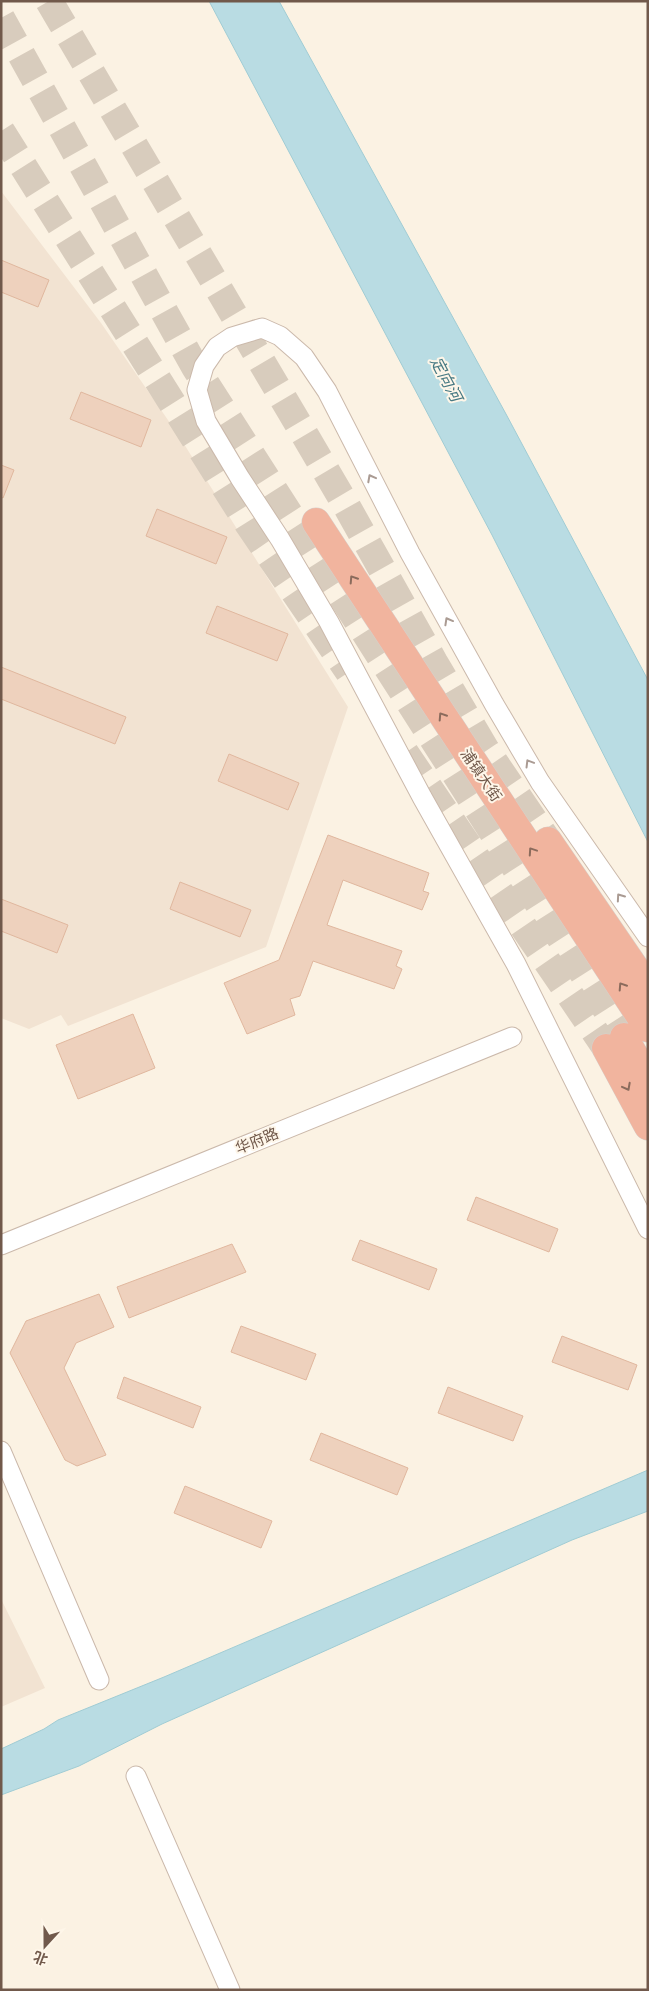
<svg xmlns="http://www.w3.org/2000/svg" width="649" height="1991" font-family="'DejaVu Sans','Noto Sans SC',sans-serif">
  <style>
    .residential { fill: #f2e3d2 }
    .water { fill: #b9dce3; stroke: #a0ccd4 }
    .building { fill: #eed1bd; stroke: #e0b79e }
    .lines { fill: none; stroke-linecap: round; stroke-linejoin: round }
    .highway-tunnel { stroke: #d8ccbd; stroke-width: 28; stroke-dasharray: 28 14; stroke-linecap: butt }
    .minor-casing { stroke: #cbb9ab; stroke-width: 21 }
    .highway-casing { stroke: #d7d1cd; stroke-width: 29 }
    .minor { stroke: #fff; stroke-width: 19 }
    .highway { stroke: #f1b49e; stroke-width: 28 }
    .oneway { stroke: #aa9b93 }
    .oneway2 { stroke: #8b6b5c }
    .labels { text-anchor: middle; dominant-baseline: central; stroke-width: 4; stroke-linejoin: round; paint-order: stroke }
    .street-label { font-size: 15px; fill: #71594b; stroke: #fef6e9 }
    .water-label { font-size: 16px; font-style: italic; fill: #477983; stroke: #fef6e9 }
  </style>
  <rect width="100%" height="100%" fill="#fbf2e3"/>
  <!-- residential -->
  <path class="residential" d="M1,191L101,323L179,436L348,707L266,947L68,1026L61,1015L29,1029L1,1018Z
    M1,1599L45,1688L1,1707Z"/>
  <!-- water -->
  <path class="water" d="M209,1H279L506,414L648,680V842L492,535Z
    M648,1470V1511L572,1540L162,1724L79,1766L1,1795V1749L44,1729L58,1720L164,1677Z"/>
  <!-- building -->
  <path class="building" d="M1,260L49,280L38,307L1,292Z
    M81,392L151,420L141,447L70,419Z
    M1,465L14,470L3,498L1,497Z
    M157,509L227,537L216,564L146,536Z
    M217,606L288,634L277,661L206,633Z
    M1,667L126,717L115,744L1,699Z
    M229,754L299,783L288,810L218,781Z
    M328,835L429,873L423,891L429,893L422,910L343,880L327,925L402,951L396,966L402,969L394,989L313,961L300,996L290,999L295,1015L247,1034L224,983L279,960Z
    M180,882L251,910L240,937L170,909Z
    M1,899L68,925L57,953L1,931Z
    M133,1014L155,1068L78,1099L56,1045Z
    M476,1197L558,1229L549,1252L467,1220Z
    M360,1240L437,1269L429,1290L352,1260Z
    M232,1244L246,1272L129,1318L117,1287Z
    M99,1294L114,1327L76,1343L64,1368L106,1455L77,1466L65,1460L10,1353L26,1321Z
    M241,1326L316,1354L306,1380L231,1352Z
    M562,1336L637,1365L628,1390L552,1362Z
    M124,1377L201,1407L193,1428L117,1398Z
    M448,1387L523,1416L513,1441L438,1413Z
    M321,1433L408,1468L397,1495L310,1460Z
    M185,1486L272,1521L261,1548L174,1513Z"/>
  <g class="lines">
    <!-- highway-tunnel -->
    <path class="highway-tunnel" d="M49,1L346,505L434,662L486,750L548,841
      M1,18L195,367L624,1037
      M1,131L249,525L349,672
      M405,753L606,1048"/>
    <!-- minor casing -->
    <g class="minor-casing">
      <path id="minor" d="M648,937L540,782L494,704L410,553L327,391L304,357L280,336L262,328L232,337L217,347L204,366L197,390L206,421L240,478L280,539L329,622L422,797L516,964L648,1229
        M1,1245L512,1037
        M1,1451L99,1680
        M136,1776L230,1990"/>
    </g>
    <!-- highway casing -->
    <g class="highway-casing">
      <path id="highway" d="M316,522L648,1028
        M548,841L648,987
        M624,1037L648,1080
        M606,1048L648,1126"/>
    </g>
    <!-- minor -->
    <use href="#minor" class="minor"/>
    <!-- highway -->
    <use href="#highway" class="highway"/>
  </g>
  <!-- one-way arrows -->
  <defs><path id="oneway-chevron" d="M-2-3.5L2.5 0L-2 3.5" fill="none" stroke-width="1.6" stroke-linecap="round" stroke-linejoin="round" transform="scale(1.25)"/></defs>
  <g class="oneway">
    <use href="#oneway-chevron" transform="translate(371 478) rotate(-118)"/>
    <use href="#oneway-chevron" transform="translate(448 621) rotate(-119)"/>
    <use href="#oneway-chevron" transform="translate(529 763) rotate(-121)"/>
    <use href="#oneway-chevron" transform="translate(620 897) rotate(-125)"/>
  </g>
  <g class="oneway2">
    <use href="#oneway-chevron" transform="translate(353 579) rotate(-123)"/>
    <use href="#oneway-chevron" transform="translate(442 716) rotate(-123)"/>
    <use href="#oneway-chevron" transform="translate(532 851) rotate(-124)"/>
    <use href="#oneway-chevron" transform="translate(622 986) rotate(-123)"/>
    <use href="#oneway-chevron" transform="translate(627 1087) rotate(62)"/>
  </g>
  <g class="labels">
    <!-- street labels -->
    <g class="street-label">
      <text transform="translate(481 775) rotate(56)">浦镇大街</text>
      <text transform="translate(257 1141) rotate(-22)">华府路</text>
    </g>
    <!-- water labels -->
    <g class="water-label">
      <text transform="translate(446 379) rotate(62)">定向河</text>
    </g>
  </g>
  <!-- border -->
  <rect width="649" height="1991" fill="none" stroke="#71594b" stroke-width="5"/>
  <!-- north arrow -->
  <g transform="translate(45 1946) rotate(201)" stroke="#fef6e9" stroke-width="4" paint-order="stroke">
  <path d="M0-4L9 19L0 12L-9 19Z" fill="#71594b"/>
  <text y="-8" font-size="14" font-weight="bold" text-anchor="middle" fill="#71594b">北</text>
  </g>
</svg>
